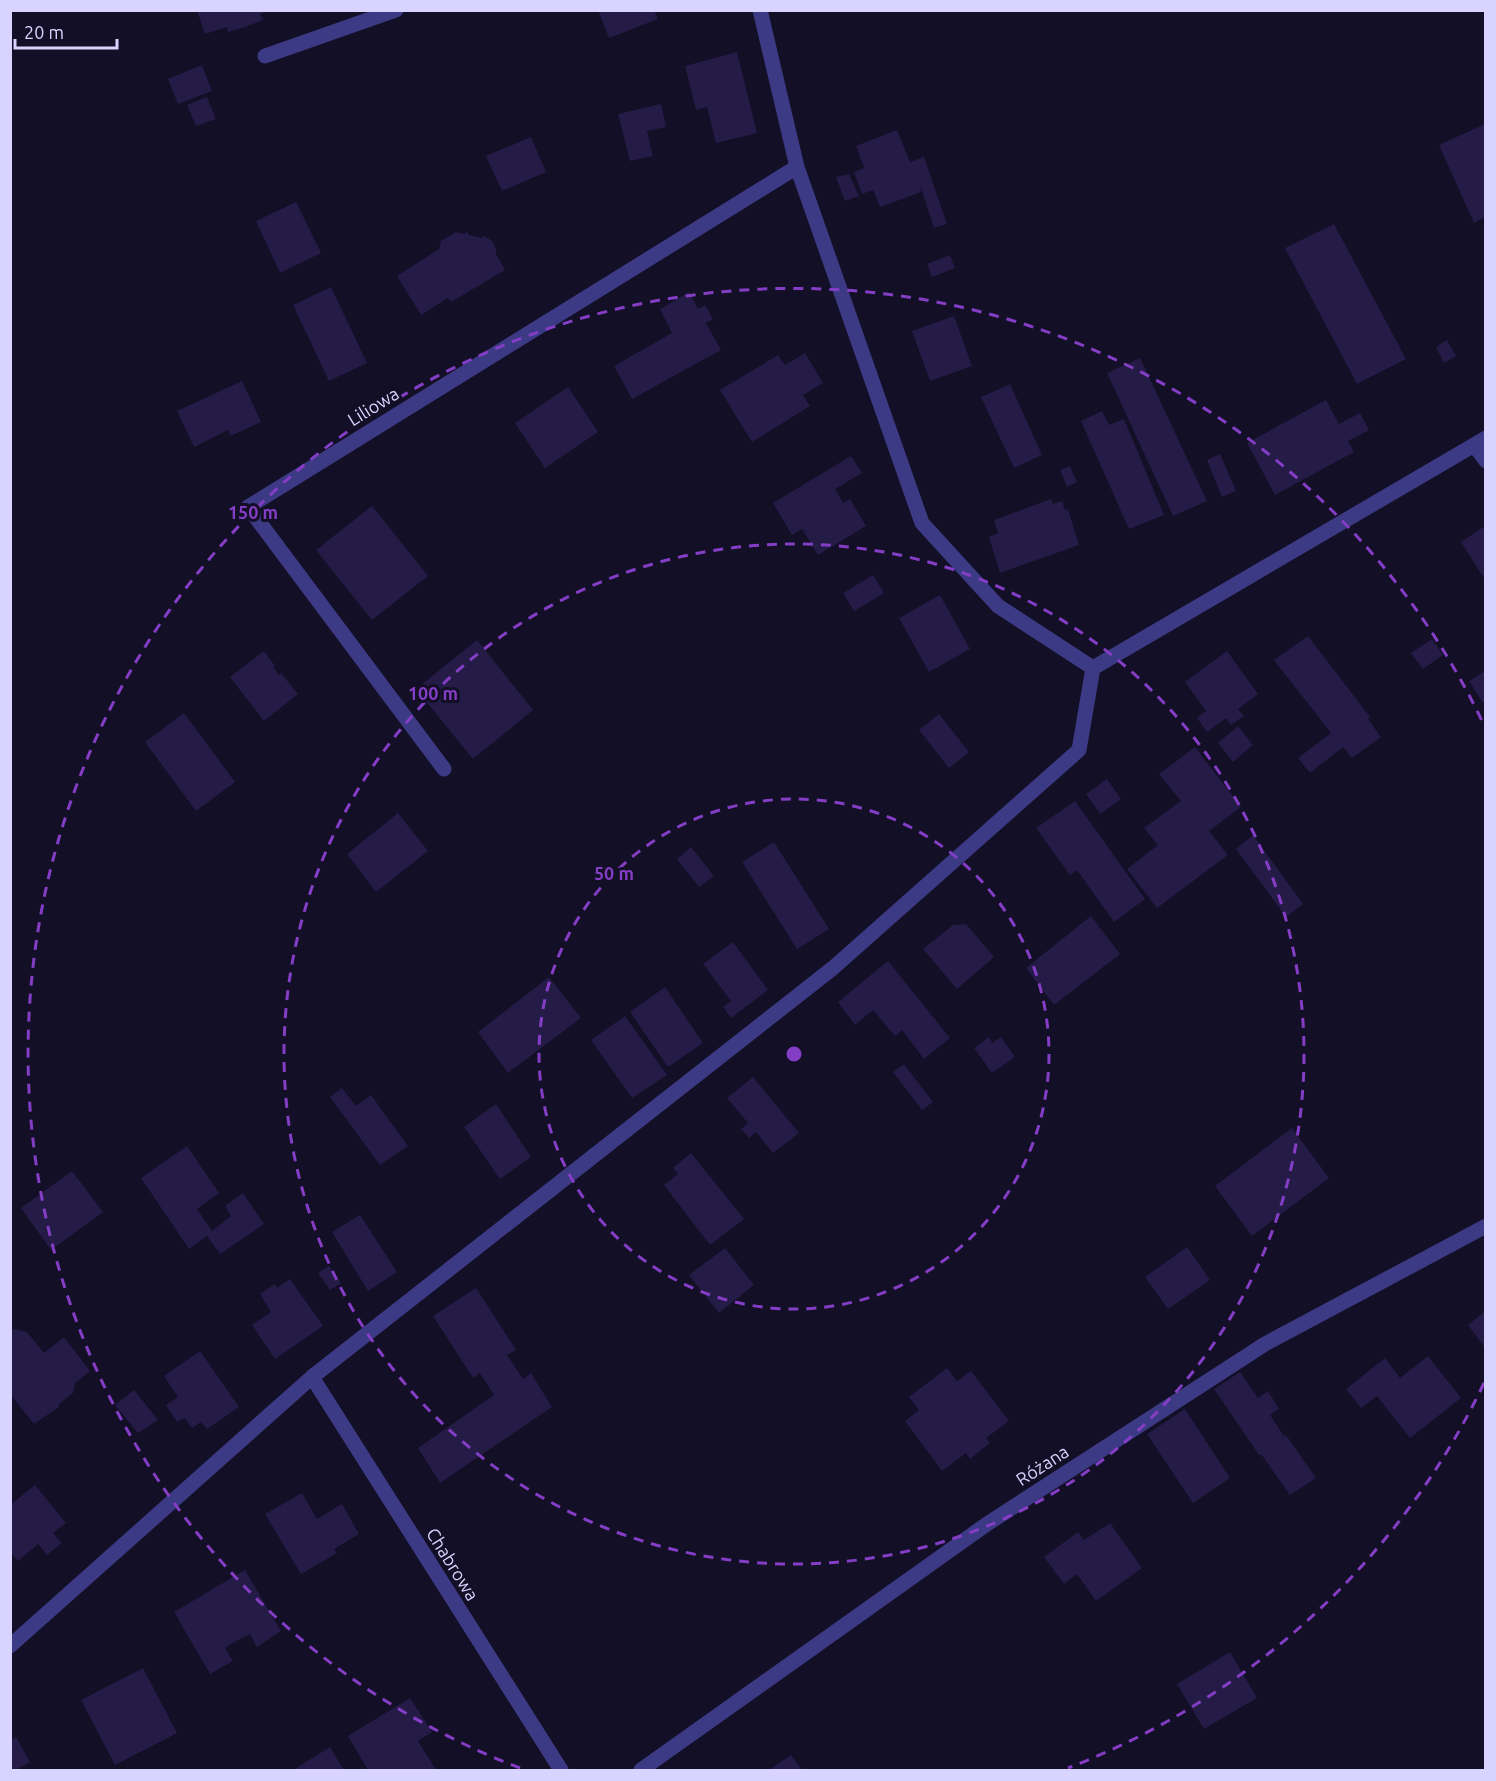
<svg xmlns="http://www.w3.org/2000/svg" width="1496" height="1781" font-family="Ubuntu,sans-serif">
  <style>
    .building { fill: #241b47 }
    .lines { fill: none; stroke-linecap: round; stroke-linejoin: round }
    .minor { stroke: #3d3a85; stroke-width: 15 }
    .ring { fill: none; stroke: #843dc5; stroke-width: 3; stroke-dasharray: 10 8 }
    .labels { text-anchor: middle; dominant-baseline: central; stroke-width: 6; stroke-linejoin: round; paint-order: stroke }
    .street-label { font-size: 18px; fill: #d9d4ff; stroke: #130f26 }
    .centre { fill: #843dc5; stroke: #130f26; stroke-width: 3 }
    .ring-label { font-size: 18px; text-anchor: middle; font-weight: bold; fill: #843dc5; stroke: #130f26; stroke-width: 6; stroke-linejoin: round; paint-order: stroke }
  </style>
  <rect width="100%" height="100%" fill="#130f26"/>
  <!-- building -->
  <path class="building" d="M197,10H270V11L260,14L263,20L245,27L228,32L227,27L205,34Z
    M598,10H654L658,19L609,38Z
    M737,52L757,133L716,143L707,107L696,110L685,66Z
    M202,65L212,91L178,104L168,79Z
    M207,97L216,119L196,126L187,105Z
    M661,104L666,127L647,131L653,156L630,161L618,114Z
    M1485,124V217L1474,223L1439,145Z
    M897,130L910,162L924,157L947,224L934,228L920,185L921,192L880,207L873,190L862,194L854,172L864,168L856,146Z
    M531,137L546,172L502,191L486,156Z
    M849,174L859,196L845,201L836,177Z
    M296,202L321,253L280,273L256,221Z
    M1334,224L1406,359L1357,384L1285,248Z
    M456,232L464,234L467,232L469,235L481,238L485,236L492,241L496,249V254L505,270L451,302L448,298L421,315L397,276L439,249L441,241Z
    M950,255L955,268L932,277L927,264Z
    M331,287L367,363L329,381L293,305Z
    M689,292L698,309L705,305L713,319L706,323L721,350L632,399L614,366L672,333L660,309Z
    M954,316L972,366L930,381L912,331Z
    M1447,340L1456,356L1444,363L1436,347Z
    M805,353L823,383L803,395L810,406L752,442L720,390L778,355L785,365Z
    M1140,358L1207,501L1173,516L1107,373Z
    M242,381L261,422L231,436L228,430L194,447L177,411Z
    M1010,384L1042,455L1014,468L981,397Z
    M568,387L598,432L545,468L515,423Z
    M1326,400L1339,424L1360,413L1369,430L1348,441L1354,452L1275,495L1247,443Z
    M1102,411L1109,425L1124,419L1164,515L1129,529L1081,421Z
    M1220,454L1236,491L1222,497L1207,460Z
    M851,456L862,473L835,489L843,503L850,499L866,526L818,555L802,529L792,535L773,503Z
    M1070,466L1077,482L1067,487L1060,470Z
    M1051,499L1053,504L1062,501L1065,510L1068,509L1079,545L1000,573L989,537L998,533L994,520Z
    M372,506L428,576L372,620L316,550Z
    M1485,526V580L1461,542Z
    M873,575L884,593L854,611L843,593Z
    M940,595L970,649L929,672L899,618Z
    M1308,636L1370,717L1368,719L1381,737L1352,758L1343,747L1310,773L1298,758L1331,733L1274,660Z
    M1432,639L1443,655L1423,669L1411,653Z
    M477,640L533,710L473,759L416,689Z
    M264,651L275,666L273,667L279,675L281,673L298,694L264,721L230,677Z
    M1227,651L1258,694L1238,709L1244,716L1231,725L1226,718L1207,732L1197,718L1206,711L1185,682Z
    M1485,671V701L1483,703L1469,681Z
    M184,713L235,782L196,811L145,742Z
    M939,714L969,752L949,768L919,730Z
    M1238,726L1253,745L1233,762L1218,743Z
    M1195,747L1241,807L1209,831L1228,855L1157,908L1127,869L1158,845L1144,828L1181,801L1159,774Z
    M1107,779L1121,799L1100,814L1086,794Z
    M1075,801L1145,899L1114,922L1077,870L1070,875L1036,828Z
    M398,813L428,851L376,892L347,854Z
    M1253,835L1303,904L1286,917L1236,849Z
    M774,842L829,929L797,949L742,862Z
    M691,847L714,876L699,887L677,859Z
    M1091,916L1120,954L1054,1005L1026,968Z
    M966,924L994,957L957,989L923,949L953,925Z
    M733,942L768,990L731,1018L723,1007L731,1001L703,964Z
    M888,961L950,1038L924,1059L902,1030L895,1036L873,1010L855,1025L838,1002Z
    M549,977L581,1018L508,1073L478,1032Z
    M665,987L703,1043L668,1067L630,1012Z
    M625,1016L667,1075L632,1098L591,1040Z
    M989,1037L992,1043L1001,1037L1015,1057L992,1073L974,1048Z
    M904,1064L933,1102L922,1110L893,1072Z
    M753,1077L799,1133L773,1153L756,1132L749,1138L741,1129L748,1123L727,1098Z
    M342,1088L356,1106L371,1095L408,1146L380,1165L330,1097Z
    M496,1104L531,1157L500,1179L464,1127Z
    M1292,1128L1329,1178L1252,1236L1215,1186Z
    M187,1146L219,1193L197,1209L212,1231L231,1216L225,1206L243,1193L264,1224L220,1254L207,1236L189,1249L141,1178Z
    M691,1153L744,1219L710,1245L664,1185L678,1174L673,1168Z
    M72,1171L103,1212L51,1250L21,1208Z
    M360,1215L397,1272L368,1291L332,1232Z
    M1187,1247L1210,1280L1168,1309L1145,1277Z
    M725,1248L754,1285L719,1313L689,1275Z
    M329,1266L341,1283L330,1290L318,1273Z
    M290,1279L323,1326L275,1359L252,1325L271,1312L260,1294L275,1284L277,1288Z
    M476,1288L516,1350L507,1355L523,1379L531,1373L552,1407L440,1483L418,1448L494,1395L480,1373L473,1378L433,1316Z
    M1485,1311V1348L1468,1325Z
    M14,1329L27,1332L44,1353L64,1337L90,1371L75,1383L73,1393L59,1404V1407L34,1424L10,1394V1330Z
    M200,1351L239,1407L207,1429L201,1422L192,1428L185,1418L177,1422L166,1405L178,1397L164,1376Z
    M1428,1356L1461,1398L1410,1438L1377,1396L1361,1408L1346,1389L1385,1358L1400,1378Z
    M947,1368L957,1381L971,1371L1009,1421L986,1438L990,1443L970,1459L966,1453L942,1471L905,1421L919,1410L909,1397Z
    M1240,1372L1258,1398L1268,1391L1279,1409L1270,1415L1284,1436L1286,1435L1316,1478L1290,1495L1261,1454L1259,1455L1214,1389Z
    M134,1390L158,1420L138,1433L115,1405Z
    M1185,1409L1230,1478L1193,1503L1147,1434Z
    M35,1485L66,1523L53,1533L62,1543L47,1555L38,1544L18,1561L10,1552V1505Z
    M302,1493L317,1519L342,1504L359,1534L334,1549L337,1553L301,1574L265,1514Z
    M1110,1523L1142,1568L1096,1601L1077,1574L1064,1584L1044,1557L1078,1532L1084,1540Z
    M245,1570L281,1631L257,1647L250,1634L238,1640L225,1648L233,1661L210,1674L174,1612Z
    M1230,1652L1257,1698L1204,1729L1177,1684Z
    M143,1668L177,1733L115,1765L81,1700Z
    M410,1698L432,1732L418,1741L436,1770H368L348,1736Z
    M16,1737L30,1762L15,1770H10V1740Z
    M330,1747L344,1770H293Z
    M791,1755L802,1770H769Z"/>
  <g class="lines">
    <!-- minor -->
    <path class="minor" d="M760,10L797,167L922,523L998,606L1093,668
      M265,56L396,10
      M1474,445L1486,461
      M444,769L248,507L797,167
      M312,1377L561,1770
      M10,1646L312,1377L833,968L1079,750L1093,668L1486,438
      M641,1770L987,1524L1265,1344L1486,1226"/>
  </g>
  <!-- distance rings -->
  <g class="ring">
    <circle cx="794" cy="1054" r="255"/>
    <circle cx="794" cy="1054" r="510"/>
    <path d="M1484 1383A765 765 0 0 1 1068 1768M520 1768A765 765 0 1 1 1484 725"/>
  </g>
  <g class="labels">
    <!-- street labels -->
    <g class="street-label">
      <text transform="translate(373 406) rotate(-32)">Liliowa</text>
      <text transform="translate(1042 1465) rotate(-33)">Różana</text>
      <text transform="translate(453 1564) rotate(58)">Chabrowa</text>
    </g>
  </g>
  <circle cx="794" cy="1054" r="9" class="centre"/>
  <g class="ring-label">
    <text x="253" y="519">150 m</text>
    <text x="433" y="700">100 m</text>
    <text x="614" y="880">50 m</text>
  </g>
  <!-- border -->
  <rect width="1496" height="1781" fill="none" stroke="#d9d4ff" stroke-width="24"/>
  <!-- scale -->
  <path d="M15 39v9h102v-9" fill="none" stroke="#d9d4ff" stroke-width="3"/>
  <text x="24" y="39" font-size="18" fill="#d9d4ff" stroke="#130f26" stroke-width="4.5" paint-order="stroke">20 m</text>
</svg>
